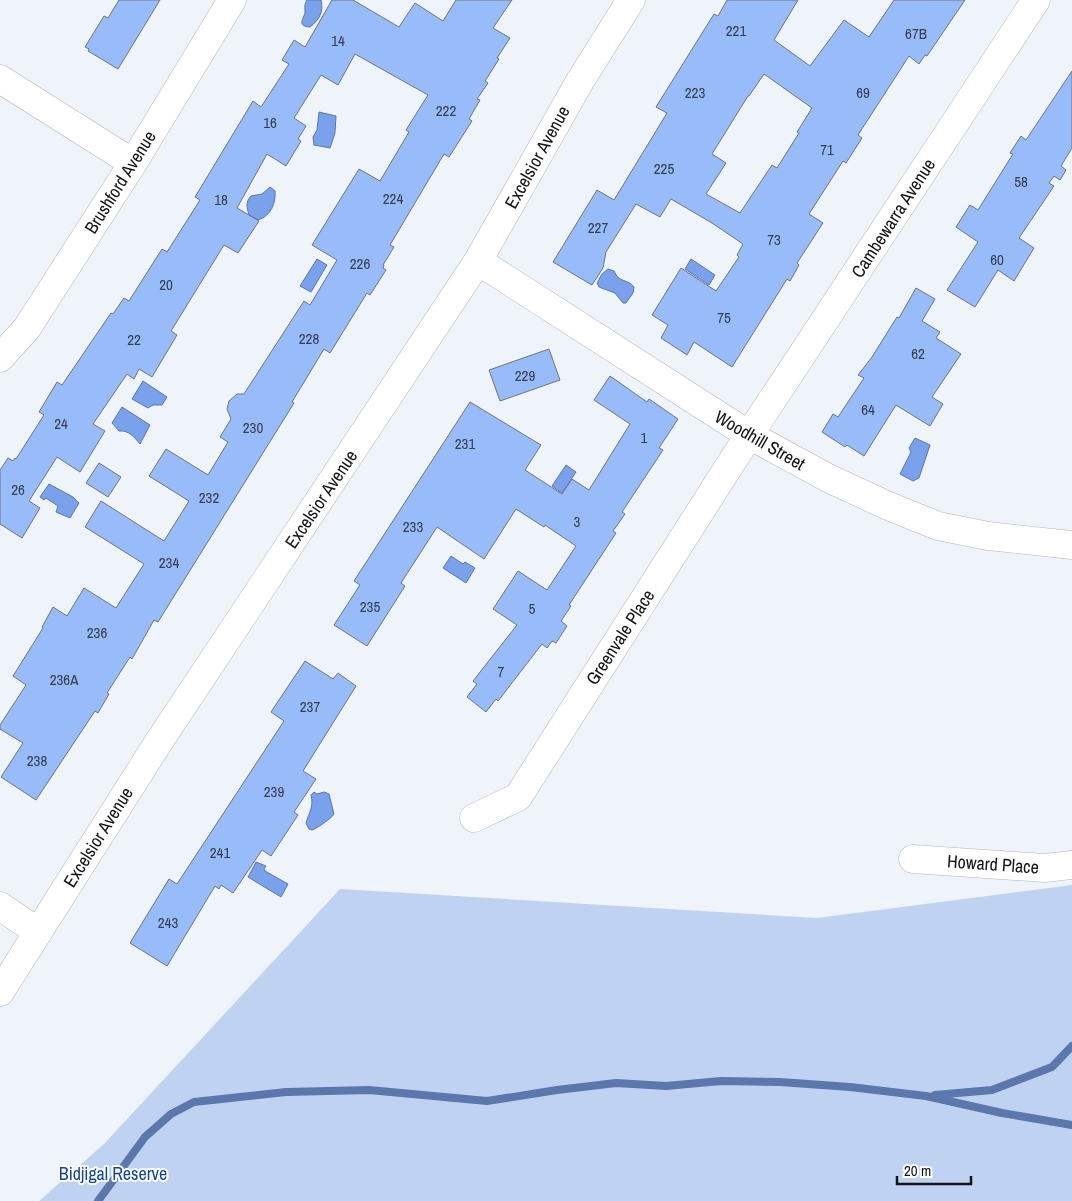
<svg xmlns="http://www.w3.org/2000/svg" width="1072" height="1201" font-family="'Archivo Narrow',sans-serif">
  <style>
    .green { fill: #c0d2f1 }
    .water { fill: #7aa1ec; stroke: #5b77ac }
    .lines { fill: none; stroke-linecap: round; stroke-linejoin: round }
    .stream { stroke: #5b77ac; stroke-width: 8 }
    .building { fill: #98bcf9; stroke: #70747a; fill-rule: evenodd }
    .street-casing { stroke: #b1b5bc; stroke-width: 29 }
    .street { stroke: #fff; stroke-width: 28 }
    .labels { text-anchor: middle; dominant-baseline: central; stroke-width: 4; stroke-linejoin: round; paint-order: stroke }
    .number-label { font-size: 15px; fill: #343e50 }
    .street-label { font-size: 18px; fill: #131417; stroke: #fff }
    .park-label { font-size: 18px; fill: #134399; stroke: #fff }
  </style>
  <rect width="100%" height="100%" fill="#eff3fa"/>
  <!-- green -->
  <path class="green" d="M1072,885V1201H39L104,1144L340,889L817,918Z"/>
  <!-- water -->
  <path class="water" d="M307,0H321C324,12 319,20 310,27C296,26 304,19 305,12C305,7 304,5 307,0Z
    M319,112L336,116L335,133L330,148L314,145L313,137L317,130Z
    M270,187L275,191C276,203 271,216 258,220L249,215C247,208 245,202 251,196L262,194Z
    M317,259L327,265L311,292L300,286Z
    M691,259L715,275L709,285L685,269Z
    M608,269L614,271C620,284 627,278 634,287L633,293L626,303H623L615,293L599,287L597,283L602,274Z
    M143,381L167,397L162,405H153L148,408L132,399Z
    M122,407L150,425L140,444C134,437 129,430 119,431L112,423Z
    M915,438L930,445L919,478L913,481L900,474L911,452L909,448Z
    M566,465L576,472L562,493L552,486Z
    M49,484L73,497L79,503L70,518L56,512L58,506L46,498L44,500L40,497Z
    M451,556L463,564L465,562L475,568L466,583L443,568Z
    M314,792L317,794L324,792L329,794L334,814C332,818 316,829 312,830L309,829L306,823C309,812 314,807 311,795Z
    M256,862L266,866L264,869L265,871L288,884L281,897L248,877Z"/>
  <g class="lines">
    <!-- stream -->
    <path class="stream" d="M935,1095L992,1090L1052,1067L1072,1046
      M98,1201L145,1137L171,1114L194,1102L286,1092L369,1090L487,1101L557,1090L616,1083L666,1086L721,1081L780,1082L850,1087L926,1096L1002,1113L1072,1125"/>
  </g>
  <!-- building -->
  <path class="building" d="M119,0H160L118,69L88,51L89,49L85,47L104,16L108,18Z
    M332,0H353L399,27L415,3L443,21L456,0H512L493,28L510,38L497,58L499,59L485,81L488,83L477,99L480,100L469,119L472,121L449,157L444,154L390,245L394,247L383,265H384L383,268L386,270L370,295L367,293L330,353L324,349L292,402L294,403L158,622L154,620L132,659L130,657L107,693L109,694L98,713L95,711L36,800L1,777L23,743L0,729V725L26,685L13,676L43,628L42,627L53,607L67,616L84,588L116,608L144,564L85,527L101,501L164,541L189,501L149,476L166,449L208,475L228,442L220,437L231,419L227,409L229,401L237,394H244L304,301L310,305L337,260L312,245L359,169L380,181L409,132L406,130L428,95L355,54L338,85L321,75L294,118L306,126L298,139L301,141L286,166L267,154L237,208L259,221L238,253L224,245L171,331L177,335L152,377L139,369L134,379L127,374L93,424L105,431L80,472L57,457L29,501L40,508L22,538L0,524V470L8,458L13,461L15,458L16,459L44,415L39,412L57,382L62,385L111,313L113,314L124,298L129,301L162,249L167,252L200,200L195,197L253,101L261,107L289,64L282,60L294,40L305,47Z
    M727,0H798L774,40L810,66L844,20L869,37L894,0H965L927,56L925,55L919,64L909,56L858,135L862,138L846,163L843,161L809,214L823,223L797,263L799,265L790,281L787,279L732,367L694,342L687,355L661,338L668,325L652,315L681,268L716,291L739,257L737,255L743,244L712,223L671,199L660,217L636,204L606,252L603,268L592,285L553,262L597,190L614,200L667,113L656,107L714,14L718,16ZM764,74L812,108L797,132L799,133L777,168L772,165L740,213L706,194L726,163L712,154L748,96H749Z
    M1072,71V148L1061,166L1066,170L1060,180L1054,176L1049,183L1054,186L1019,238L1034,248L1014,281L998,270L975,307L947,290L978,242L956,227L970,205L978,210L1013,154L1010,153L1021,136L1026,140Z
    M916,288L935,299L922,321L940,332L936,338L961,354L932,397L943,404L930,426L896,405L864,456L847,445L845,447L822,432L833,414L838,417L864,378L858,375L872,357L897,317L899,318Z
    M549,349L560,380L500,401L489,370Z
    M610,376L647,402L649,399L678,419L659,448L663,450L622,512L625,514L613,531L616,533L569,605L571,606L561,621L567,626L556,643L552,641L547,648L542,644L498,701L496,699L486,712L467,697L477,684L473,681L517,625L493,609L518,571L547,590L576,546L545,525L544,527L516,509L484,559L437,527L401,583L405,586L367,646L334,625L360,585L354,581L470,402L541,445L525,470L562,494L572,479L589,490L630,424L594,400Z
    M99,463L121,477L108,497L86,483Z
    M305,661L333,679L338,673L356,686L303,771L316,779L294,812L298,815L271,856L262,850L233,893L221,885L219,889L215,886L167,966L130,943L169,879L177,884L284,721L271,712Z"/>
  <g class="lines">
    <!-- street casing -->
    <g class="street-casing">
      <path id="street" d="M0,79L133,163
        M478,261L749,435L828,478L886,505L938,526L988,536L1072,545
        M0,358L27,328L133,163L232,0
        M474,818L518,797L749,435L1036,0
        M913,859L1045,868L1072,865
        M0,906L38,932
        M0,992L160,740L478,261L580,81L631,0"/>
    </g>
    <!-- street -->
    <use href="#street" class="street"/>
  </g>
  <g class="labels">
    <!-- number labels -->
    <g class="number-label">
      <text x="736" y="30">221</text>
      <text x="916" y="33">67B</text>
      <text x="338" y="40">14</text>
      <text x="695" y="92">223</text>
      <text x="863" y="92">69</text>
      <text x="446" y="110">222</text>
      <text x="270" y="122">16</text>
      <text x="827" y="149">71</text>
      <text x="664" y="168">225</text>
      <text x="1021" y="181">58</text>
      <text x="393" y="198">224</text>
      <text x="221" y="199">18</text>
      <text x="598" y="227">227</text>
      <text x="774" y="239">73</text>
      <text x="997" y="259">60</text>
      <text x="360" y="263">226</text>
      <text x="166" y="284">20</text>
      <text x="724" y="317">75</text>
      <text x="309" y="338">228</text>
      <text x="134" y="339">22</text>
      <text x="918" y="353">62</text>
      <text x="525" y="375">229</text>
      <text x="868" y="409">64</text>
      <text x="61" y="423">24</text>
      <text x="253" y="427">230</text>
      <text x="644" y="437">1</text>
      <text x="465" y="443">231</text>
      <text x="18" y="489">26</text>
      <text x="209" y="497">232</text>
      <text x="577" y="521">3</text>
      <text x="413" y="526">233</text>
      <text x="169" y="562">234</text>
      <text x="370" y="606">235</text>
      <text x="532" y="608">5</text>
      <text x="97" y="632">236</text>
      <text x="501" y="671">7</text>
      <text x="64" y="679">236A</text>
      <text x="310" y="706">237</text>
      <text x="37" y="760">238</text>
      <text x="274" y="791">239</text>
      <text x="220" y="852">241</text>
      <text x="168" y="922">243</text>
    </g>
    <!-- street labels -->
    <g class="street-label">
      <text transform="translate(537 157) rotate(-61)">Excelsior Avenue</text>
      <text transform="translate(120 182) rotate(-58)">Brushford Avenue</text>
      <text transform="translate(893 218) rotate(-57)">Cambewarra Avenue</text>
      <text transform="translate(760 440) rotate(30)">Woodhill Street</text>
      <text transform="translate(321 499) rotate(-56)">Excelsior Avenue</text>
      <text transform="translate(620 637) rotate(-57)">Greenvale Place</text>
      <text transform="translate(98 837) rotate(-58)">Excelsior Avenue</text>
      <text transform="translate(993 864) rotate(4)">Howard Place</text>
    </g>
    <!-- park labels -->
    <g class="park-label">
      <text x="113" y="1173">Bidjigal Reserve</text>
    </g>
  </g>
  <!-- scale -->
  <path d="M897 1176v8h74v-8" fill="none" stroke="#131417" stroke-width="2.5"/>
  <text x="904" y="1176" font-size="15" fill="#131417" stroke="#ffffff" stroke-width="4" paint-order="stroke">20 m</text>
</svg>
